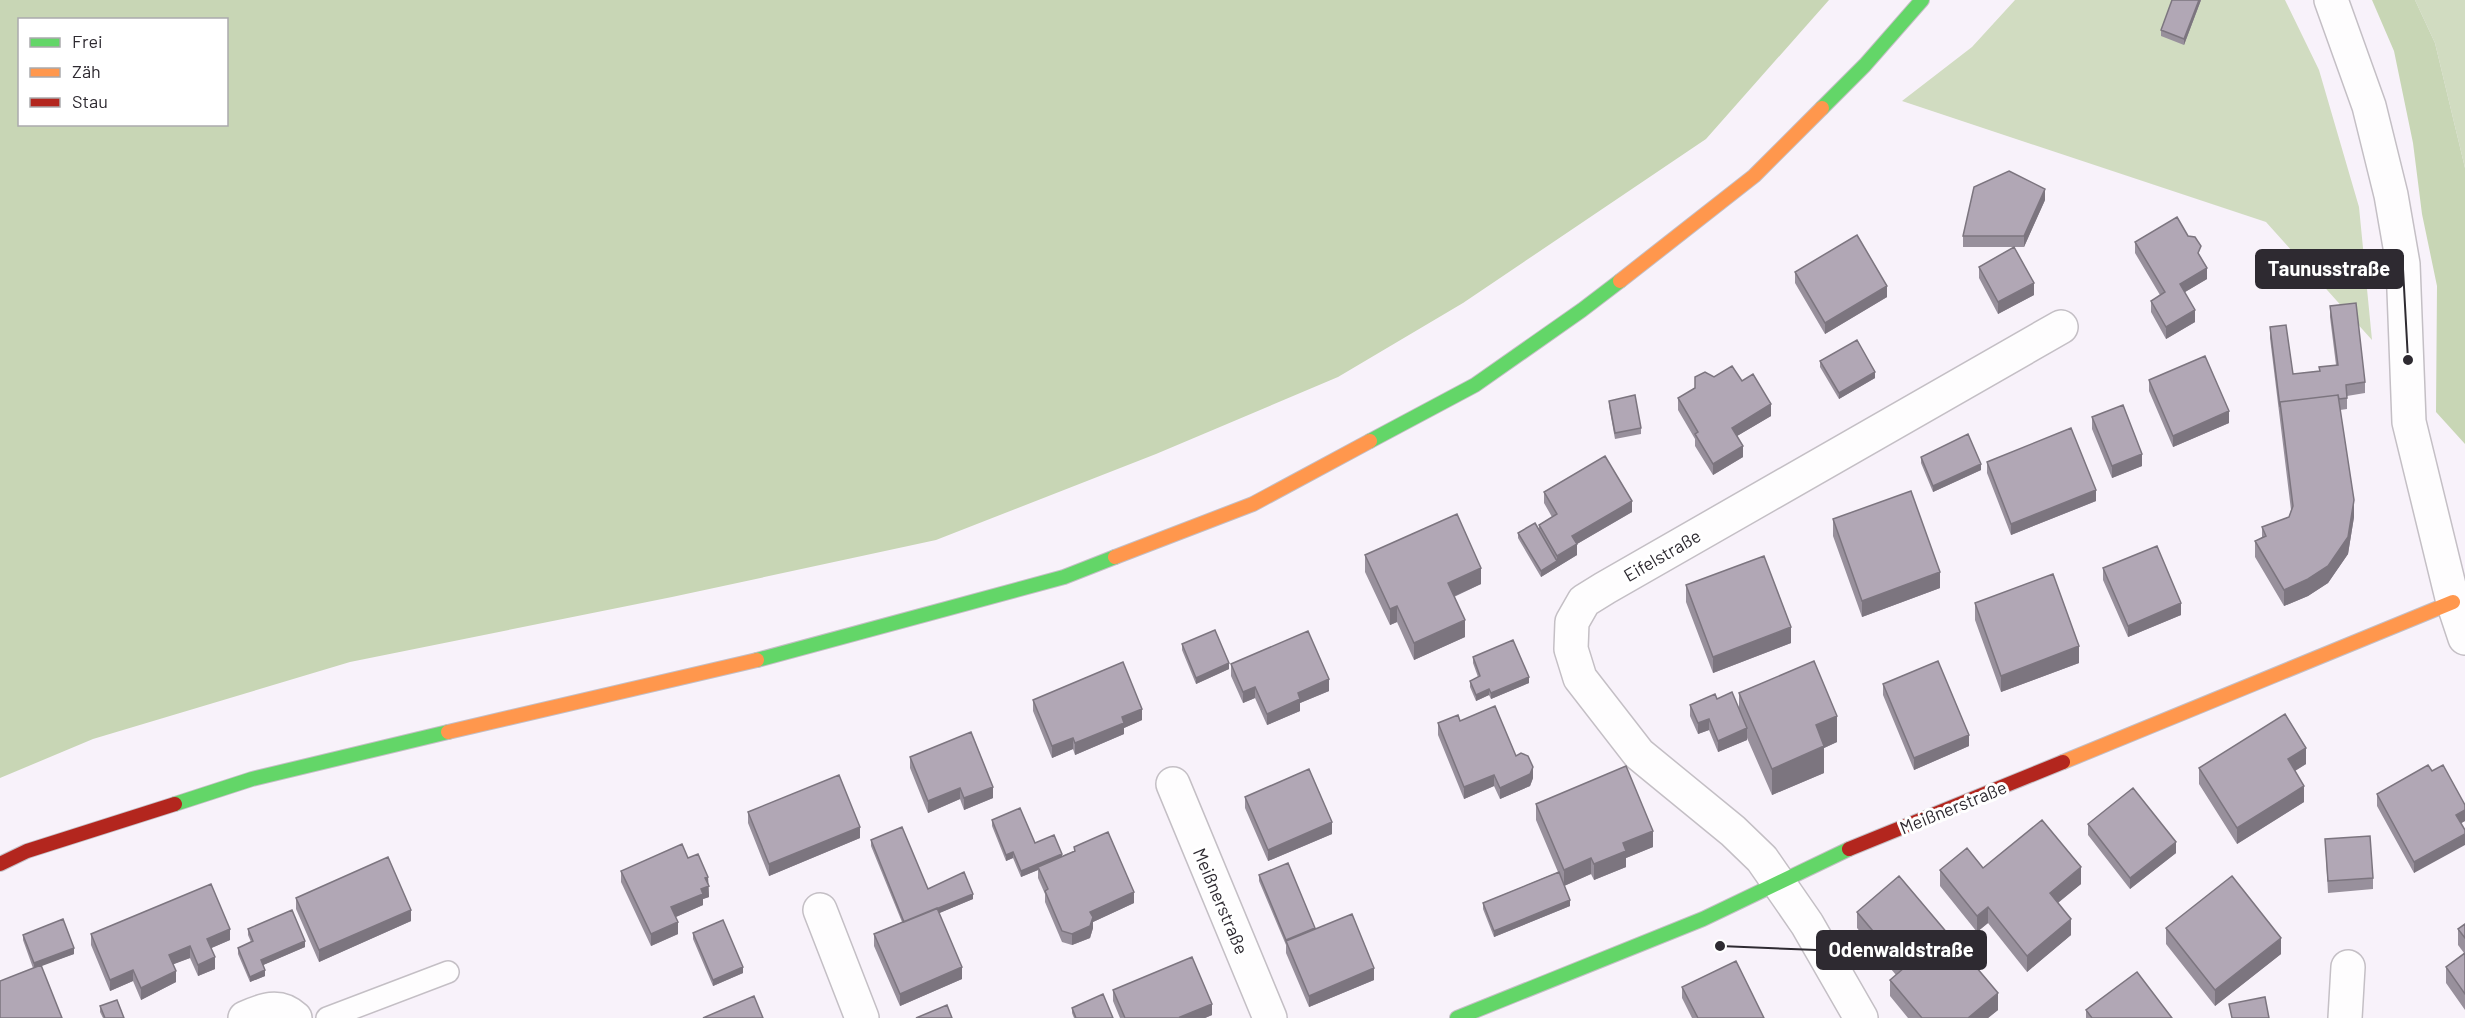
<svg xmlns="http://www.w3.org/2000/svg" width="2465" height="1018" font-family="Barlow,sans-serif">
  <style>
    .green { fill: #d1dcc1 }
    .forest { fill: #c8d6b5; fill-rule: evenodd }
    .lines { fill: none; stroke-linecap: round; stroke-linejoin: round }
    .lane-casing { stroke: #c4bfc5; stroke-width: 24 }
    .street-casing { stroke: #c4bfc5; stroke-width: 36 }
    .fast-casing { stroke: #c4bfc5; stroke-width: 16 }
    .slow-casing { stroke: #c4bfc5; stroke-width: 16 }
    .jam-casing { stroke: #c4bfc5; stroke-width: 16 }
    .lane { stroke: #fefdfe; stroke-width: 21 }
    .street { stroke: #fefdfe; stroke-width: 33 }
    .fast { stroke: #63d668; stroke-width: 14 }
    .slow { stroke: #ff974d; stroke-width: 14 }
    .jam { stroke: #b3261e; stroke-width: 14 }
    .wall { fill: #98909c }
    .shaded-wall { fill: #7c757f }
    .building { fill: #b1a7b5; stroke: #7c757f; stroke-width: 1.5 }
    .labels { text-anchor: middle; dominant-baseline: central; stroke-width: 6; stroke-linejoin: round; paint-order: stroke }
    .street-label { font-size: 18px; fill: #2e2a31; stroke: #fff }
    .leader { fill: none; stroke: #2e2a31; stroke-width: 2 }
    .callout-dot { fill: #2e2a31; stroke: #fff; stroke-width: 2 }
    .callout { fill: #2e2a31; stroke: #2e2a31; stroke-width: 2 }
    .callout-label { font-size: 20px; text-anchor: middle; font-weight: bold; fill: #fff }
  </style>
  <rect width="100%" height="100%" fill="#f8f2fa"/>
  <!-- green -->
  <path class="green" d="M2015,0H2285L2319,70L2359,207L2372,340L2266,222L1902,101L1972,47Z
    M2415,0H2465V168L2435,43Z"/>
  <!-- forest -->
  <path class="forest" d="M0,0H1829L1706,139L1463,303L1338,377L1156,454L936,540L672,597L350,662L93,739L0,778ZM20,20H226V124H20Z
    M2372,0H2415L2435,43L2465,168V444L2436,412L2437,286L2422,214L2413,143L2394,51Z"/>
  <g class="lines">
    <!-- lane casing -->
    <g class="lane-casing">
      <path id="lane" d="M327,1018L448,972"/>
    </g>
    <!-- street casing -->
    <g class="street-casing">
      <path id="street" d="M2331,0L2369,106L2391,195L2403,264L2409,422L2453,602L2465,638
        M1173,784L1270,1018
        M820,910L862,1018
        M245,1018C263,1010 279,1003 295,1018
        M1861,1018L1807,924L1762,859L1733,831L1639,754L1580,678L1571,649L1572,622L1584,601L1605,588L2061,327
        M2345,1018L2348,967"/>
    </g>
    <!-- fast casing -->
    <g class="fast-casing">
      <path id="fast" d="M1822,108L1865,65L1922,0
        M1370,441L1475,385L1582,310L1620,281
        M757,660L1064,577L1115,557
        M175,804L252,779L448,732
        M1457,1018L1703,919L1849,849"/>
    </g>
    <!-- slow casing -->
    <g class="slow-casing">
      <path id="slow" d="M1620,281L1754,176L1822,108
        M1115,557L1253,504L1370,441
        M448,732L757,660
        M2063,762L2453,602"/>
    </g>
    <!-- jam casing -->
    <g class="jam-casing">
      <path id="jam" d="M1849,849L2063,762
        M0,864L27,851L175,804"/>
    </g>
    <!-- lane -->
    <use href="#lane" class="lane"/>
    <!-- street -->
    <use href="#street" class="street"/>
    <!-- fast -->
    <use href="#fast" class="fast"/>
    <!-- slow -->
    <use href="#slow" class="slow"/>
    <!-- jam -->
    <use href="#jam" class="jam"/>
  </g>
  <!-- wall -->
  <path class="wall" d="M2201,0L2184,45L2161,36V30Z
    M2045,200L2024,247H2014L2034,295L1998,314L1979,278V267L2014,247H1963V236Z
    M2135,242L2201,257L2207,279L2185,292L2195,322L2166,339L2151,312V301L2160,295L2135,253Z
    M1795,272L1887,297L1825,334L1795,283Z
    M2330,306L2365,382V393L2347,396V409L2340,410L2354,517L2348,554L2328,583L2308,596L2284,606L2255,557V541L2262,537V527L2289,517L2291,510L2270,338V327L2293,374L2319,371L2336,365L2330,317Z
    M1820,361L1875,378L1839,399L1820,367Z
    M1714,377L1742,381L1771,416L1737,436L1743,457L1713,475L1695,446V439L1678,410V398Z
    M2149,380L2229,423L2173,447L2149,391Z
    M1609,401L1641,428V434L1615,439L1609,406Z
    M2092,417L2142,466L2112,478L2092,429Z
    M1921,457L1981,470L1933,492L1921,463Z
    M1987,462L2096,501L2011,535L1987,473Z
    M1544,492L1632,512L1577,544V555L1541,577L1518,538V533L1539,530V525L1552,517L1544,503Z
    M1833,519L1940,588L1862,617L1833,536Z
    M1365,555L1481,584L1454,597L1465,637L1414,660L1397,622L1390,625L1365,572Z
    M2103,568L2181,615L2128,637L2103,580Z
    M1686,585L1791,643L1713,673L1686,602Z
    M1975,603L2079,663L2001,692L1975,620Z
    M1182,644L1229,669L1196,684L1182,650Z
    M1473,657L1529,683L1491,699L1489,695L1476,701L1470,687V681L1478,677L1473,663Z
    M1231,664L1329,691L1300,703V711L1267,725L1255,698L1243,703L1231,676Z
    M1883,684L1969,746L1914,770L1883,695Z
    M1739,693L1837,742L1824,748V773L1772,795L1747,738V740L1718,752L1709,730L1698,734L1690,716V705L1717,699L1739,709Z
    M1033,700L1142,720L1124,728V734L1075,755L1073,749L1052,758L1033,711Z
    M1460,721L1516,756L1533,778L1530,786L1500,799L1494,786L1464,799L1438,735V723Z
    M910,757L993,798L964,810L960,799L928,813L910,768Z
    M2306,764L2295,771L2304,802L2237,844L2199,784V768Z
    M2432,771L2465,805V821L2461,823L2414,873L2377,806V794Z
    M1245,797L1332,834L1268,861L1245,808Z
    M1536,804L1653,847L1626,858V867L1594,880L1591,874L1564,886L1570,906L1494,937L1483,909V903L1558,872L1536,820Z
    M748,812L860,838L769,876L748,823Z
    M992,820L1062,856L1074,851V847L1134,903L1093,922V928L1090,938L1072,945L1062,942L1045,902V894L1038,878V870L1021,877L1013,858L1006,861L992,826Z
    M2088,824L2176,853L2130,889L2088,835Z
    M2325,839L2373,878V889L2328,893Z
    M871,840L928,889L973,899L939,913L962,979L900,1006L874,946V934L902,922L871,846Z
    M688,858L708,877L709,897L703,899V905L676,917L678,934L651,946L621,882V871Z
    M1983,868L2081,884L2058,903L2071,935L2027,972L1988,923L1977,932L1940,886V870Z
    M1259,875L1315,929L1374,980L1309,1007L1286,953V945L1259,881Z
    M296,898L411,921L319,962L296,909Z
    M1857,912L1998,1010L1988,1018H1908L1890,996V980L1896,975L1857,928Z
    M2465,924V1010L2446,983V967L2464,953L2458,945V929Z
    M2166,928L2281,954L2215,1006L2166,944Z
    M248,929L305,947L263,965L265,976L250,982L238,954V948L251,942L248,935Z
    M693,933L743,973L713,986L693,939Z
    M91,934L230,940L211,948L215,969L198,976L190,958L173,964L176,982L141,1000L133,981L110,991L91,945Z
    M23,935L74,954L33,968L23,940Z
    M1682,987L1764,1018H1692L1682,998Z
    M1113,990L1212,1015L1205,1018H1120L1113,1001Z
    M100,1006L124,1018H103L100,1012Z
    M1072,1008L1113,1018H1074L1072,1013Z
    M2086,1010L2172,1018H2086Z"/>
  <!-- shaded-wall -->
  <path class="shaded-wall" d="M2199,0H2201L2184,45V39Z
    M2045,189V200L2024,247V236Z
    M2207,268V279L2180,295V284Z
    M2034,283V295L1998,314V302Z
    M1887,286V297L1825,334V323Z
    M2195,310V322L2166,339V327Z
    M1875,372V378L1839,399V393Z
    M1771,404V416L1732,439V428Z
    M2229,411V423L2173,447V436Z
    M1743,446V457L1713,475V464Z
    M2142,454V466L2112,478V466Z
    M1981,464V470L1933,492V486Z
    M2096,490V501L2011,535V524Z
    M2354,500V517L2348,554L2328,583L2308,596L2284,606V590Z
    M1632,501V512L1577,544V555L1541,577V571L1557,561V556L1572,536Z
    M1481,568V584L1448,599V583Z
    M1940,572V588L1862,617V601Z
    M2181,603V615L2128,637V626Z
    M1397,606V622L1390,625V609Z
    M1465,620V637L1414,660V643Z
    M1791,627V643L1713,673V657Z
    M2079,646V663L2001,692V676Z
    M1229,663V669L1196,684V678Z
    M1529,677V683L1491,699V693Z
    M1329,679V691L1300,703V711L1267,725V714L1298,693Z
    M1255,687V698L1243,703V692Z
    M1489,689V695L1476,701V695Z
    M1142,709V720L1124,728V734L1075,755V743L1122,717Z
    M1837,716V742L1824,748V773L1772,795V769L1816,725Z
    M1709,719V730L1698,734V723Z
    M1747,728V740L1718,752V741Z
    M1969,735V746L1914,770V758Z
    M1073,738V749L1052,758V746Z
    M2306,748V764L2288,775V759Z
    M1533,767V778L1530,786L1500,799V788Z
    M1494,775V786L1464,799V787Z
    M2304,786V802L2237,844V828Z
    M993,787V798L964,810V798Z
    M960,788V799L928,813V801Z
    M2465,810V821L2456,826V815Z
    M1332,822V834L1268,861V850Z
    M860,827V838L769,876V864Z
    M1653,831V847L1626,858V867L1594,880V864L1623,843Z
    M2465,834V845L2414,873V862Z
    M2176,842V853L2130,889V878Z
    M1013,852V858L1006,861V855Z
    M1062,854V860L1038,867V870L1021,877V871Z
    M1591,858V874L1564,886V870Z
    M2081,867V884L2050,909V893Z
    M708,877L709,897L703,899V905L671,919V907L701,889L705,878Z
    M1134,892V903L1093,922V928L1090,938L1072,945V934L1090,912Z
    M973,894V899L904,928V922Z
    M1570,900V906L1494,937V931Z
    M1988,907V923L1977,932V916Z
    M411,910V921L319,962V950Z
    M2071,919V935L2027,972V956Z
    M678,922V934L651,946V934Z
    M1315,928V934L1286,942V940Z
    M230,929V940L207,950V939Z
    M2281,938V954L2215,1006V990Z
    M305,941V947L261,966V960Z
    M190,946V958L169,966V955Z
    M74,948V954L34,969V963Z
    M215,957V969L198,976V965Z
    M743,967V973L713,986V980Z
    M962,967V979L900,1006V994Z
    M1374,968V980L1309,1007V996Z
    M133,970V981L110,991V980Z
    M265,970V976L250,982V977Z
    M176,971V982L141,1000V988Z
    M1998,993V1010L1988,1018H1968Z
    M1212,1004V1015L1205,1018H1180V1017Z"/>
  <!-- building -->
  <path class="building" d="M2172,0H2199L2184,39L2161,30Z
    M2009,171L2045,189L2024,236H1963L1974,187Z
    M2177,217L2188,236L2195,237L2201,246L2198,253L2207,268L2180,284L2195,310L2166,327L2151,301L2165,292L2135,242Z
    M1857,235L1887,286L1825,323L1795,272Z
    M2014,247L2034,283L1998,302L1979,267Z
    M2356,303L2365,382L2346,385L2347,398L2339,399L2338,395L2280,402V407L2270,327L2286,325L2293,374L2320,371L2319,367L2338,365L2330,306Z
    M1857,340L1875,372L1839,393L1820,361Z
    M2205,356L2229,411L2173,436L2149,380Z
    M1732,366L1742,381L1753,374L1771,404L1732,428L1743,446L1713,464L1695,434L1698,432L1678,398L1695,388V377L1705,372L1714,377Z
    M1635,395L1641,428L1615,433L1609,401Z
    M2338,395L2354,500L2348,537L2328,566L2308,579L2284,590L2255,541L2266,536L2262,527L2289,517L2293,506L2280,402Z
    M2123,405L2142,454L2112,466L2092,417Z
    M2071,428L2096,490L2011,524L1987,462Z
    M1968,434L1981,464L1933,486L1921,457Z
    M1605,456L1632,501L1572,536L1577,544L1557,556L1539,525L1557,514L1544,492Z
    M1911,491L1940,572L1862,601L1833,519Z
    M1457,514L1481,568L1448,583L1465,620L1414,643L1397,606L1390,609L1365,555Z
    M1535,523L1557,561L1541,571L1518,533Z
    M2157,546L2181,603L2128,626L2103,568Z
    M1764,556L1791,627L1713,657L1686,585Z
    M2053,574L2079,646L2001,676L1975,603Z
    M1215,630L1229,663L1196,678L1182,644Z
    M1308,631L1329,679L1298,693L1300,699L1267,714L1255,687L1243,692L1231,664Z
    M1513,640L1529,677L1491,693L1489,689L1476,695L1470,681L1480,676L1473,657Z
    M1814,661L1837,716L1816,725L1824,746L1772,769L1739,693Z
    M1938,661L1969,735L1914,758L1883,684Z
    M1123,662L1142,709L1122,717L1124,723L1075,743L1073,738L1052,746L1033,700Z
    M1732,692L1747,728L1718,741L1709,719L1698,723L1690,705L1715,694L1717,699Z
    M1495,706L1516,756L1521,753L1528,756L1533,767L1530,774L1500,788L1494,775L1464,787L1438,723L1458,715L1460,721Z
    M2285,714L2306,748L2288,759L2304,786L2237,828L2199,768Z
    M971,732L993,787L964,798L960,788L928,801L910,757Z
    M2428,765L2432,771L2443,765L2465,805V810L2456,815L2465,830V834L2414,862L2377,794Z
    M1626,766L1653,831L1623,843L1626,851L1594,864L1591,858L1564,870L1536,804Z
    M1309,769L1332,822L1268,850L1245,797Z
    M839,775L860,827L769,864L748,812Z
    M2133,788L2176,842L2130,878L2088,824Z
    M1020,808L1035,843L1054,835L1062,854L1021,871L1013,852L1006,855L992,820Z
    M2042,820L2081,867L2050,893L2071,919L2027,956L1988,907L1977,916L1940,870L1967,848L1983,868Z
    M902,827L928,889L964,872L973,894L904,922L871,840Z
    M1108,832L1134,892L1090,912L1093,917L1090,926L1072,934L1062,931L1045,891L1048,889L1038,867L1075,851L1074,847Z
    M2370,836L2373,878L2328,881L2325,839Z
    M682,844L688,858L698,854L708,877L705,878L709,886L701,889L703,894L671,907L678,922L651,934L621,871Z
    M388,857L411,910L319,950L296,898Z
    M1288,863L1315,928L1286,940L1259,875Z
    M1559,872L1570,900L1494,931L1483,903Z
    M1899,876L1998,993L1968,1018H1922L1890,980L1904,968L1857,912Z
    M2232,876L2281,938L2215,990L2166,928Z
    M211,884L230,929L207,939L215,957L198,965L190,946L169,955L176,971L141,988L133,970L110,980L91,934Z
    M937,908L962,967L900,994L874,934Z
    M292,910L305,941L261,960L265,970L250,977L238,948L253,941L248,929Z
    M1352,914L1374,968L1309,996L1286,941Z
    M63,919L74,948L34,963L23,935Z
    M723,920L743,967L713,980L693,933Z
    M2465,924V938L2458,929Z
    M2465,953V994L2446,967Z
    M1192,957L1212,1004L1180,1017L1181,1018H1125L1113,990Z
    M1736,961L1764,1018H1698L1682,987Z
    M41,965L62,1018H0V981Z
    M2137,972L2172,1018H2092L2086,1010Z
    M1103,994L1113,1018H1076L1072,1008Z
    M754,996L763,1018H703Z
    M2265,997L2269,1018H2232L2229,1004Z
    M117,1000L124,1018H105L100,1006Z
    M947,1005L952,1018H916Z"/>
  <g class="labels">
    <!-- street labels -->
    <g class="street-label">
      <text transform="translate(1662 555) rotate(-30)">Eifelstraße</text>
      <text transform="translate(1953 807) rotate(-22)">Meißnerstraße</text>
      <text transform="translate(1221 901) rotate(67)">Meißnerstraße</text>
    </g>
  </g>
  <!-- callouts -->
  <path class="leader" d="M2408 360L2403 269M1720 946L1817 950"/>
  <g class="callout-dot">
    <circle cx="2408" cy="360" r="6"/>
    <circle cx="1720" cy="946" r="6"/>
  </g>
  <g class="callout">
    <rect x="2256" y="250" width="147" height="38" rx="6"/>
    <rect x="1817" y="931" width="169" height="38" rx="6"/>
  </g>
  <g class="callout-label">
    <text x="2329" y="276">Taunusstraße</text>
    <text x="1901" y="957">Odenwaldstraße</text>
  </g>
  <!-- legend -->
  <rect x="18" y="18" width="210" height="108" fill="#ffffff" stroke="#abaaad" stroke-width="1.5"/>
  <rect x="30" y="38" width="30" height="9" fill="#63d668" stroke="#abaaad" stroke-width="1.5"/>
  <text x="72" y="48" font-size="18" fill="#2e2a31">Frei</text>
  <rect x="30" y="68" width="30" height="9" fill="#ff974d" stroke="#abaaad" stroke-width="1.5"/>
  <text x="72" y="78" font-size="18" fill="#2e2a31">Zäh</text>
  <rect x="30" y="98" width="30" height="9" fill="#b3261e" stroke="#abaaad" stroke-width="1.5"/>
  <text x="72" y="108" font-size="18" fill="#2e2a31">Stau</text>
</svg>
